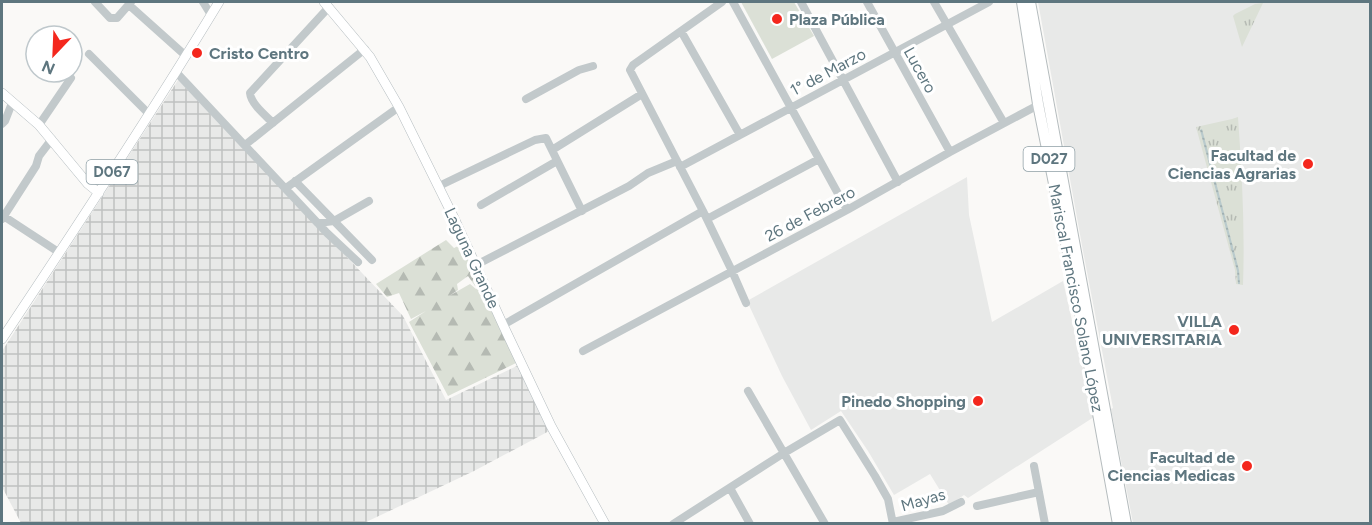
<svg xmlns="http://www.w3.org/2000/svg" width="1372" height="525" font-family="Figtree,sans-serif">
  <style>
    .built { fill: #e8e9e8 }
    .industrial { fill: url(#industrial-grid) }
    .grass { fill: #dbe0d6 }
    .forest { fill: url(#forest-firs) }
    .park { fill: url(#park-tufts) }
    .water { fill: url(#water-rules) }
    .lines { fill: none; stroke-linecap: round; stroke-linejoin: round }
    .major-casing { stroke: #b5bdc0; stroke-width: 10 }
    .highway-casing { stroke: #b5bcbe; stroke-width: 12 }
    .minor { stroke: #c2c9cb; stroke-width: 8 }
    .major { stroke: #fff; stroke-width: 9 }
    .highway { stroke: #fff; stroke-width: 10 }
    .poi-dot { fill: #f4271d; stroke: #fff; stroke-width: 2 }
    .labels { text-anchor: middle; dominant-baseline: central; stroke-width: 6; stroke-linejoin: round; paint-order: stroke }
    .shield { fill: #fff; stroke: #8e9fa5; stroke-width: 1.5 }
    .shield-label { font-size: 15px; font-weight: bold; fill: #5e767f }
    .poi-label { font-size: 16px; font-weight: bold; fill: #5e767f; stroke: #fff; text-anchor: end }
    .street-label { font-size: 16px; fill: #5e767f; stroke: #fff }
  </style>
  <defs>
    <pattern id="industrial-grid" width="8" height="8" patternUnits="userSpaceOnUse" patternTransform="scale(1.5)"><rect width="8" height="8" fill="#e8e9e8"/><path d="M0 4h8M4 0v8" fill="none" stroke="#bfc1c1"/></pattern>
    <pattern id="forest-firs" width="22" height="20" patternUnits="userSpaceOnUse" patternTransform="scale(1.5)"><rect width="22" height="20" fill="#dbe0d6"/><path d="M5 1l3.5 6h-7zM16 11l3.5 6h-7z" fill="#b5bab3"/></pattern>
    <pattern id="park-tufts" width="24" height="20" patternUnits="userSpaceOnUse" patternTransform="scale(1.5)"><rect width="24" height="20" fill="#dbe0d6"/><path d="M3 7l-1-3M5 7V3M7 7l1-3M15 17l-1-3M17 17v-4M19 17l1-3" fill="none" stroke="#b5bab3"/></pattern>
    <pattern id="water-rules" width="6" height="5" patternUnits="userSpaceOnUse" patternTransform="scale(1.5)"><rect width="6" height="5" fill="#b9cacc"/><path d="M0 2.5h6" fill="none" stroke="#9aa9ab"/></pattern>
  </defs>
  <rect width="100%" height="100%" fill="#faf9f7"/>
  <!-- built -->
  <path class="built" d="M1038,2H1370V523H1133L1111,409L1113,408L1083,251Z
    M967,177L969,215L992,322L1063,281L1094,417L968,498L964,495L949,505L930,474L894,495L868,451L841,411L811,430L782,376L747,301Z"/>
  <!-- industrial -->
  <path class="industrial" d="M178,80L403,316L446,400L521,364L551,430L474,471L364,523H21L2,487V351Z"/>
  <!-- grass -->
  <path class="grass" d="M741,2H794L814,36L772,59Z"/>
  <!-- forest -->
  <path class="forest" d="M446,240L454,248L460,245L466,250L481,283L475,286L468,276L457,284L458,290L449,296L470,284L476,289L483,287L516,363L448,396L409,322L426,311L411,319L399,293L387,297L376,284Z"/>
  <!-- park -->
  <path class="park" d="M1263,3L1242,47L1233,16L1235,14L1255,4Z
    M1238,117C1242,173 1245,229 1243,285L1236,284L1235,270L1196,127L1232,119Z"/>
  <!-- water -->
  <path class="water" d="M1202,129L1239,270L1240,284H1238L1237,271L1200,130Z"/>
  <g class="lines">
    <!-- major casing -->
    <g class="major-casing">
      <path id="major" d="M324,2L370,57L399,107L455,220L503,325L551,426L605,524
        M2,93L39,125L88,184L99,193
        M2,339C76,228 150,116 219,2"/>
    </g>
    <!-- highway casing -->
    <g class="highway-casing">
      <path id="highway" d="M1022,2L1038,104L1078,303L1118,524
        M1030,2L1126,524"/>
    </g>
    <!-- minor -->
    <path class="minor" d="M95,2L110,18H117L131,2
      M203,2L211,15
      M722,2L633,65L630,70L703,211L732,271L746,303
      M733,2L847,210
      M801,2L898,182
      M867,2L950,152
      M934,2L1004,123
      M129,5L186,56
      M681,31L740,135
      M89,54L149,114
      M176,72L327,233L358,262
      M526,99L579,70L593,66
      M273,123C265,115 251,104 250,93L329,7
      M2,124L5,121L12,103
      M39,125L71,78
      M245,145L365,49
      M552,150L642,94
      M680,167L989,2
      M295,181L372,260
      M439,186L535,140L546,138L582,211
      M286,188L399,107
      M481,205L557,161
      M2,215L60,253
      M2,219L36,166L39,156L52,139
      M707,219L819,159
      M318,223L334,221L369,201
      M476,265L629,186L648,173L677,161
      M503,325L703,211
      M583,351L847,210L950,152L1042,103
      M748,391L825,524
      M1034,466L1045,524
      M730,488L750,524
      M977,506L1039,492
      M893,522L943,511L961,502
      M673,524L784,453L840,420L875,476L888,499L893,524"/>
    <!-- major -->
    <use href="#major" class="major"/>
    <!-- highway -->
    <use href="#highway" class="highway"/>
  </g>
  <!-- markers -->
  <g class="poi-dot">
    <circle cx="777" cy="19" r="6"/>
    <circle cx="197" cy="53" r="6"/>
    <circle cx="1308" cy="164" r="6"/>
    <circle cx="1234" cy="330" r="6"/>
    <circle cx="978" cy="401" r="6"/>
    <circle cx="1247" cy="466" r="6"/>
  </g>
  <g class="labels">
    <!-- shield labels -->
    <g class="shield">
      <rect x="1023.5" y="147" width="51" height="24" rx="4.5"/>
      <rect x="86.5" y="160" width="51" height="24" rx="4.5"/>
    </g>
    <g class="shield-label">
      <text x="1049" y="159">D027</text>
      <text x="112" y="172">D067</text>
    </g>
    <!-- poi labels -->
    <g class="poi-label">
      <text x="789" y="19" text-anchor="start">Plaza Pública</text>
      <text x="209" y="53" text-anchor="start">Cristo Centro</text>
      <text x="1296" y="155">Facultad de<tspan x="1296" dy="18">Ciencias Agrarias</tspan></text>
      <text x="1222" y="321">VILLA<tspan x="1222" dy="18">UNIVERSITARIA</tspan></text>
      <text x="966" y="401">Pinedo Shopping</text>
      <text x="1235" y="457">Facultad de<tspan x="1235" dy="18">Ciencias Medicas</tspan></text>
    </g>
    <!-- street labels -->
    <g class="street-label">
      <text transform="translate(920 70) rotate(61)">Lucero</text>
      <text transform="translate(828 72) rotate(-28)">1° de Marzo</text>
      <text transform="translate(810 214) rotate(-28)">26 de Febrero</text>
      <text transform="translate(472 258) rotate(65)">Laguna Grande</text>
      <text transform="translate(1076 298) rotate(79)">Mariscal Francisco Solano López</text>
      <text transform="translate(923 500) rotate(-16)">Mayas</text>
    </g>
  </g>
  <!-- border -->
  <rect width="1372" height="525" fill="none" stroke="#5e767f" stroke-width="6"/>
  <!-- north arrow -->
  <g transform="translate(54 54) rotate(203)"><circle r="28" fill="#ffffff" stroke="#bfc8cc" stroke-width="1.5"/>
  <path d="M0-4.5L10 22L0 15L-10 22Z" fill="#f4271d"/>
  <text y="-9" font-size="16" font-weight="bold" text-anchor="middle" fill="#5e767f">N</text>
  </g>
</svg>
